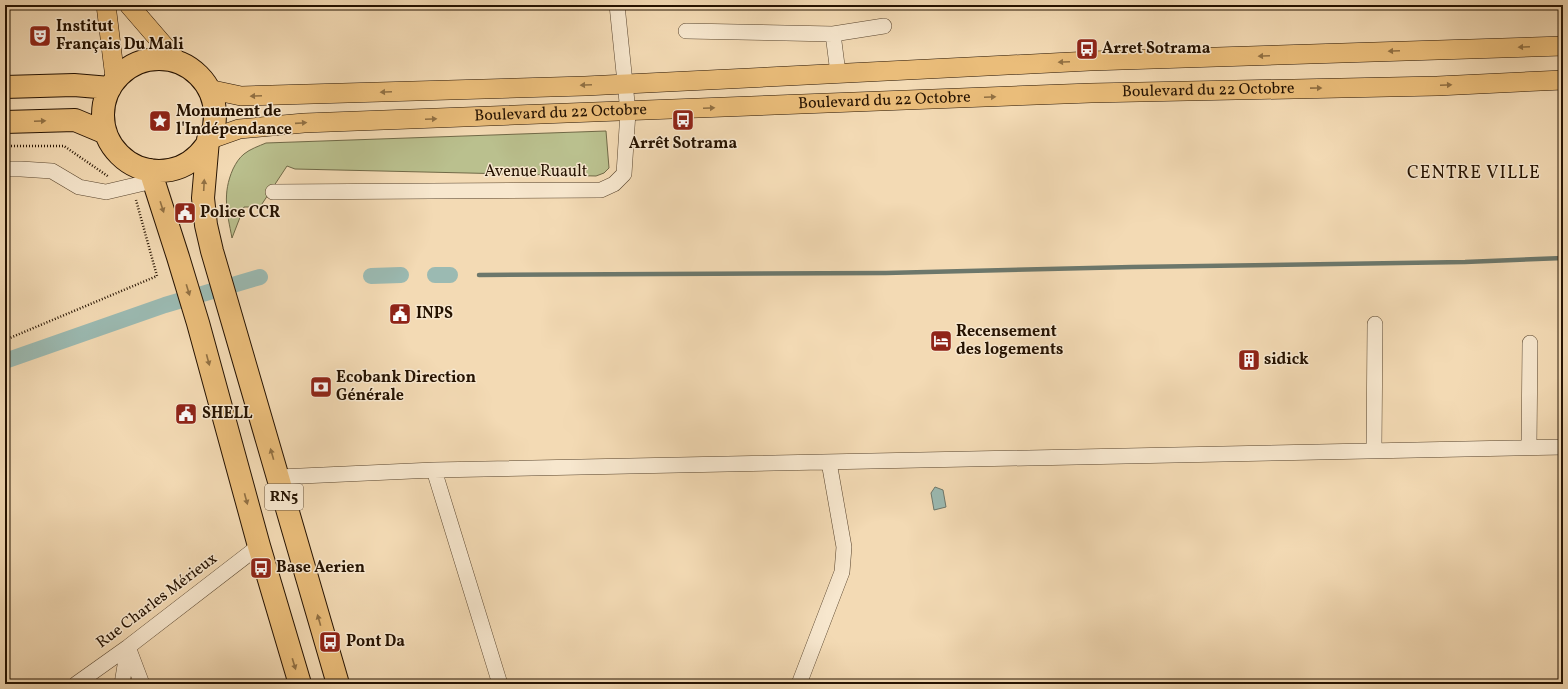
<svg xmlns="http://www.w3.org/2000/svg" width="1568" height="689" font-family="Vollkorn,serif">
  <style>
    .green { fill: #bac08e; stroke: #706947 }
    .water { fill: #9bbab2; stroke: #6c776b }
    .lines { fill: none; stroke-linecap: round; stroke-linejoin: round }
    .stream { stroke: #6c776b; stroke-width: 4.5 }
    .canal { stroke: #9bbab2; stroke-width: 16 }
    .minor-casing { stroke: #58442d; stroke-width: 16 }
    .major-casing { stroke: #251200; stroke-width: 20 }
    .highway-casing { stroke: #251200; stroke-width: 24 }
    .path { stroke: #251200; stroke-width: 2.5; stroke-dasharray: 1 2; stroke-linecap: butt }
    .minor { stroke: #f7e7ce; stroke-width: 15 }
    .major { stroke: #eabd7a; stroke-width: 19 }
    .highway { stroke: #eabd7a; stroke-width: 22 }
    .oneway { fill: #917043 }
    .labels { text-anchor: middle; dominant-baseline: central; stroke-width: 3; stroke-linejoin: round; paint-order: stroke }
    .shield { fill: #f7e7ce; stroke: #64523e; stroke-width: 1 }
    .shield-label { font-size: 15px; font-weight: bold; fill: #251200 }
    .poi-label { font-size: 16px; font-weight: bold; fill: #251200; stroke: #f7e7ce; text-anchor: start }
    .street-label { font-size: 16px; fill: #251200; stroke: #f7e7ce }
    .quarter-label { font-size: 18px; letter-spacing: 1px; fill: #251200; stroke: #f7e7ce }
  </style>
  <rect width="100%" height="100%" fill="#f3dab4"/>
  <filter id="stains"><feTurbulence type="fractalNoise" baseFrequency=".005" numOctaves="4"/><feColorMatrix values="0 0 0 0 .2 0 0 0 0 .09 0 0 0 0 .02 0 0 0 .5 -.17"/></filter>
  <radialGradient id="worn" r=".72"><stop offset=".6" stop-color="#630" stop-opacity="0"/><stop offset="1" stop-color="#630" stop-opacity=".3"/></radialGradient>
  <!-- green -->
  <path class="green" d="M606,131L609,168L604,173L596,176L295,169L287,166L260,207H244L232,238C227,212 222,194 233,169C236,163 239,158 244,154C250,149 259,146 266,143Z"/>
  <!-- water -->
  <path class="water" d="M935,487L943,490L946,507L934,510L931,493Z"/>
  <g class="lines">
    <!-- stream -->
    <path class="stream" d="M479,275L886,273L1132,267L1465,262L1563,258"/>
    <!-- canal -->
    <path class="canal" d="M435,275H450
      M371,276L401,275
      M5,361L165,305L260,277"/>
    <!-- minor casing -->
    <g class="minor-casing">
      <path id="minor" d="M686,31L833,34L838,73
        M833,34L884,26
        M5,169H21L52,171L79,187L106,192L153,181
        M273,192L601,190L614,184L624,174L628,112L617,5
        M1529,447L1530,343
        M1374,450L1375,324
        M434,470L500,684
        M279,477L434,470L1563,447
        M128,647L142,684
        M76,684L128,647L259,546
        M122,684L128,647
        M799,684L842,572L844,547L829,462"/>
    </g>
    <!-- major casing -->
    <g class="major-casing">
      <g id="major">
        <path d="M106,5L115,78"/>
        <path d="M129,5L179,63"/>
        <path d="M208,89L241,96L585,86L1090,61L1563,46"/>
        <path id="s1" d="M208,140L239,129L304,123L1091,93L1437,86L1563,80"/>
      </g>
    </g>
    <!-- highway casing -->
    <g class="highway-casing">
      <path id="highway" d="M103 115a56 56 0 1 1 112 0a56 56 0 1 1-112 0Z
        M5,87L74,85L110,88
        M5,122L75,120L106,133
        M208,140L203,198L206,225L212,251L338,684
        M150,170L178,257L198,323L259,546L300,684"/>
    </g>
    <!-- path -->
    <path class="path" d="M5,146H64L109,177
      M5,340L157,276L136,200"/>
    <!-- minor -->
    <use href="#minor" class="minor"/>
    <!-- major -->
    <use href="#major" class="major"/>
    <!-- highway -->
    <use href="#highway" class="highway"/>
  </g>
  <!-- one-way arrows -->
  <defs><path id="oneway-solid" d="M-6-.8H1V-3.2L6.5 0L1 3.2V.8H-6Z"/></defs>
  <g class="oneway">
    <use href="#oneway-solid" transform="translate(1524 47) rotate(178)"/>
    <use href="#oneway-solid" transform="translate(1394 51) rotate(178)"/>
    <use href="#oneway-solid" transform="translate(1264 56) rotate(178)"/>
    <use href="#oneway-solid" transform="translate(1064 62) rotate(177)"/>
    <use href="#oneway-solid" transform="translate(586 85) rotate(178)"/>
    <use href="#oneway-solid" transform="translate(1446 85) rotate(-2)"/>
    <use href="#oneway-solid" transform="translate(1316 88) rotate(-1)"/>
    <use href="#oneway-solid" transform="translate(386 92) rotate(178)"/>
    <use href="#oneway-solid" transform="translate(256 96) rotate(178)"/>
    <use href="#oneway-solid" transform="translate(990 97) rotate(-2)"/>
    <use href="#oneway-solid" transform="translate(709 108) rotate(-2)"/>
    <use href="#oneway-solid" transform="translate(431 119) rotate(-2)"/>
    <use href="#oneway-solid" transform="translate(40 121) rotate(-2)"/>
    <use href="#oneway-solid" transform="translate(301 123) rotate(-4)"/>
    <use href="#oneway-solid" transform="translate(204 185) rotate(-87)"/>
    <use href="#oneway-solid" transform="translate(162 207) rotate(72)"/>
    <use href="#oneway-solid" transform="translate(188 290) rotate(73)"/>
    <use href="#oneway-solid" transform="translate(208 360) rotate(75)"/>
    <use href="#oneway-solid" transform="translate(272 454) rotate(-106)"/>
    <use href="#oneway-solid" transform="translate(246 499) rotate(75)"/>
    <use href="#oneway-solid" transform="translate(319 620) rotate(-106)"/>
    <use href="#oneway-solid" transform="translate(294 664) rotate(73)"/>
  </g>
  <!-- icons -->
  <defs>
    <g id="theatre-square" transform="scale(1.15)"><rect x="-9" y="-9" width="18" height="18" rx="4" fill="#8f2418" stroke="#f7e7ce"/><path d="M-5-5.5Q0-4 5-5.5V0Q5 5 0 6Q-5 5-5 0ZM-3.3-2.5H-1v1.5H-3.3ZM1-2.5H3.3v1.5H1ZM-2.8 1Q0 5.5 2.8 1Z" fill="#fff"/></g>
    <g id="bus-square" transform="scale(1.15)"><rect x="-9" y="-9" width="18" height="18" rx="4" fill="#8f2418" stroke="#f7e7ce"/><path d="M-5-6H5V4H4V6H2V4H-2V6H-4V4H-5ZM-3.5-4V0h7V-4ZM-3.5 1.2v1.5H-2V1.2ZM2 1.2v1.5H3.5V1.2Z" fill="#fff"/></g>
    <g id="sight-square" transform="scale(1.15)"><rect x="-9" y="-9" width="18" height="18" rx="4" fill="#8f2418" stroke="#f7e7ce"/><path d="M0-6L1.8-2.2L6-1.7L2.9 1.2L3.7 5.4L0 3.3L-3.7 5.4L-2.9 1.2L-6-1.7L-1.8-2.2Z" fill="#fff"/></g>
    <g id="civic-square" transform="scale(1.15)"><rect x="-9" y="-9" width="18" height="18" rx="4" fill="#8f2418" stroke="#f7e7ce"/><path d="M-.6-6.5H3V-4.5H.6V-3L4-1V1h2V6H-6V1h2V-1L-.6-3ZM-1.2 2.5V6h2.4V2.5Z" fill="#fff"/></g>
    <g id="hotel-square" transform="scale(1.15)"><rect x="-9" y="-9" width="18" height="18" rx="4" fill="#8f2418" stroke="#f7e7ce"/><path d="M-6-4.5h1.5V1H6V5H4.5V3h-9V5H-6ZM-4 0a1.8 1.8 0 1 1 3.6 0ZM.5 0V-2.5h3Q6-2.5 6 0Z" fill="#fff"/></g>
    <g id="building-square" transform="scale(1.15)"><rect x="-9" y="-9" width="18" height="18" rx="4" fill="#8f2418" stroke="#f7e7ce"/><path d="M-4-6H4V6H1V3H-1V6H-4ZM-2.5-4.3h1.7v1.8h-1.7ZM.8-4.3h1.7v1.8H.8ZM-2.5-1h1.7V.8h-1.7ZM.8-1h1.7V.8H.8Z" fill="#fff"/></g>
    <g id="bank-square" transform="scale(1.15)"><rect x="-9" y="-9" width="18" height="18" rx="4" fill="#8f2418" stroke="#f7e7ce"/><path d="M-6-4H6V4H-6ZM0-2.3a2.3 2.3 0 1 0 0 4.6a2.3 2.3 0 1 0 0-4.6Z" fill="#fff"/></g>
  </defs>
  <g fill-rule="evenodd">
    <use href="#theatre-square" x="40" y="36"/>
    <use href="#bus-square" x="1087" y="49"/>
    <use href="#bus-square" x="683" y="120"/>
    <use href="#sight-square" x="160" y="121"/>
    <use href="#civic-square" x="185" y="213"/>
    <use href="#civic-square" x="400" y="314"/>
    <use href="#hotel-square" x="941" y="341"/>
    <use href="#building-square" x="1249" y="360"/>
    <use href="#bank-square" x="321" y="387"/>
    <use href="#civic-square" x="186" y="414"/>
    <use href="#bus-square" x="261" y="568"/>
    <use href="#bus-square" x="330" y="642"/>
  </g>
  <g class="labels">
    <!-- shield labels -->
    <rect class="shield" x="265" y="484" width="38" height="26" rx="3"/>
    <g class="shield-label">
      <text x="284" y="497">RN5</text>
    </g>
    <!-- poi labels -->
    <g class="poi-label">
      <text x="56" y="27">Institut<tspan x="56" dy="18">Français Du Mali</tspan></text>
      <text x="1102" y="49">Arret Sotrama</text>
      <text x="176" y="112">Monument de<tspan x="176" dy="18">l'Indépendance</tspan></text>
      <text x="683" y="144" text-anchor="middle">Arrêt Sotrama</text>
      <text x="200" y="213">Police CCR</text>
      <text x="416" y="314">INPS</text>
      <text x="956" y="332">Recensement<tspan x="956" dy="18">des logements</tspan></text>
      <text x="1264" y="360">sidick</text>
      <text x="336" y="378">Ecobank Direction<tspan x="336" dy="18">Générale</tspan></text>
      <text x="202" y="414">SHELL</text>
      <text x="276" y="568">Base Aerien</text>
      <text x="346" y="642">Pont Da</text>
    </g>
    <!-- street labels -->
    <g class="street-label">
      <text stroke="none"><textPath href="#s1" startOffset="1003">Boulevard du 22 Octobre</textPath></text>
      <text stroke="none"><textPath href="#s1" startOffset="679">Boulevard du 22 Octobre</textPath></text>
      <text stroke="none"><textPath href="#s1" startOffset="355">Boulevard du 22 Octobre</textPath></text>
      <text x="536" y="172">Avenue Ruault</text>
      <text transform="translate(157 601) rotate(-37)">Rue Charles Mérieux</text>
    </g>
    <!-- quarter labels -->
    <g class="quarter-label">
      <text x="1474" y="173">CENTRE VILLE</text>
    </g>
  </g>
  <!-- margin -->
  <rect width="1568" height="689" fill="none" stroke="#f3dab4" stroke-width="20"/>
  <rect x="6" y="6" width="1556" height="677" fill="none" stroke="#251200" stroke-width="2"/>
  <rect x="10" y="10" width="1548" height="669" fill="none" stroke="#251200"/>
  <rect width="100%" height="100%" filter="url(#stains)"/>
  <rect width="100%" height="100%" fill="url(#worn)"/>
</svg>
